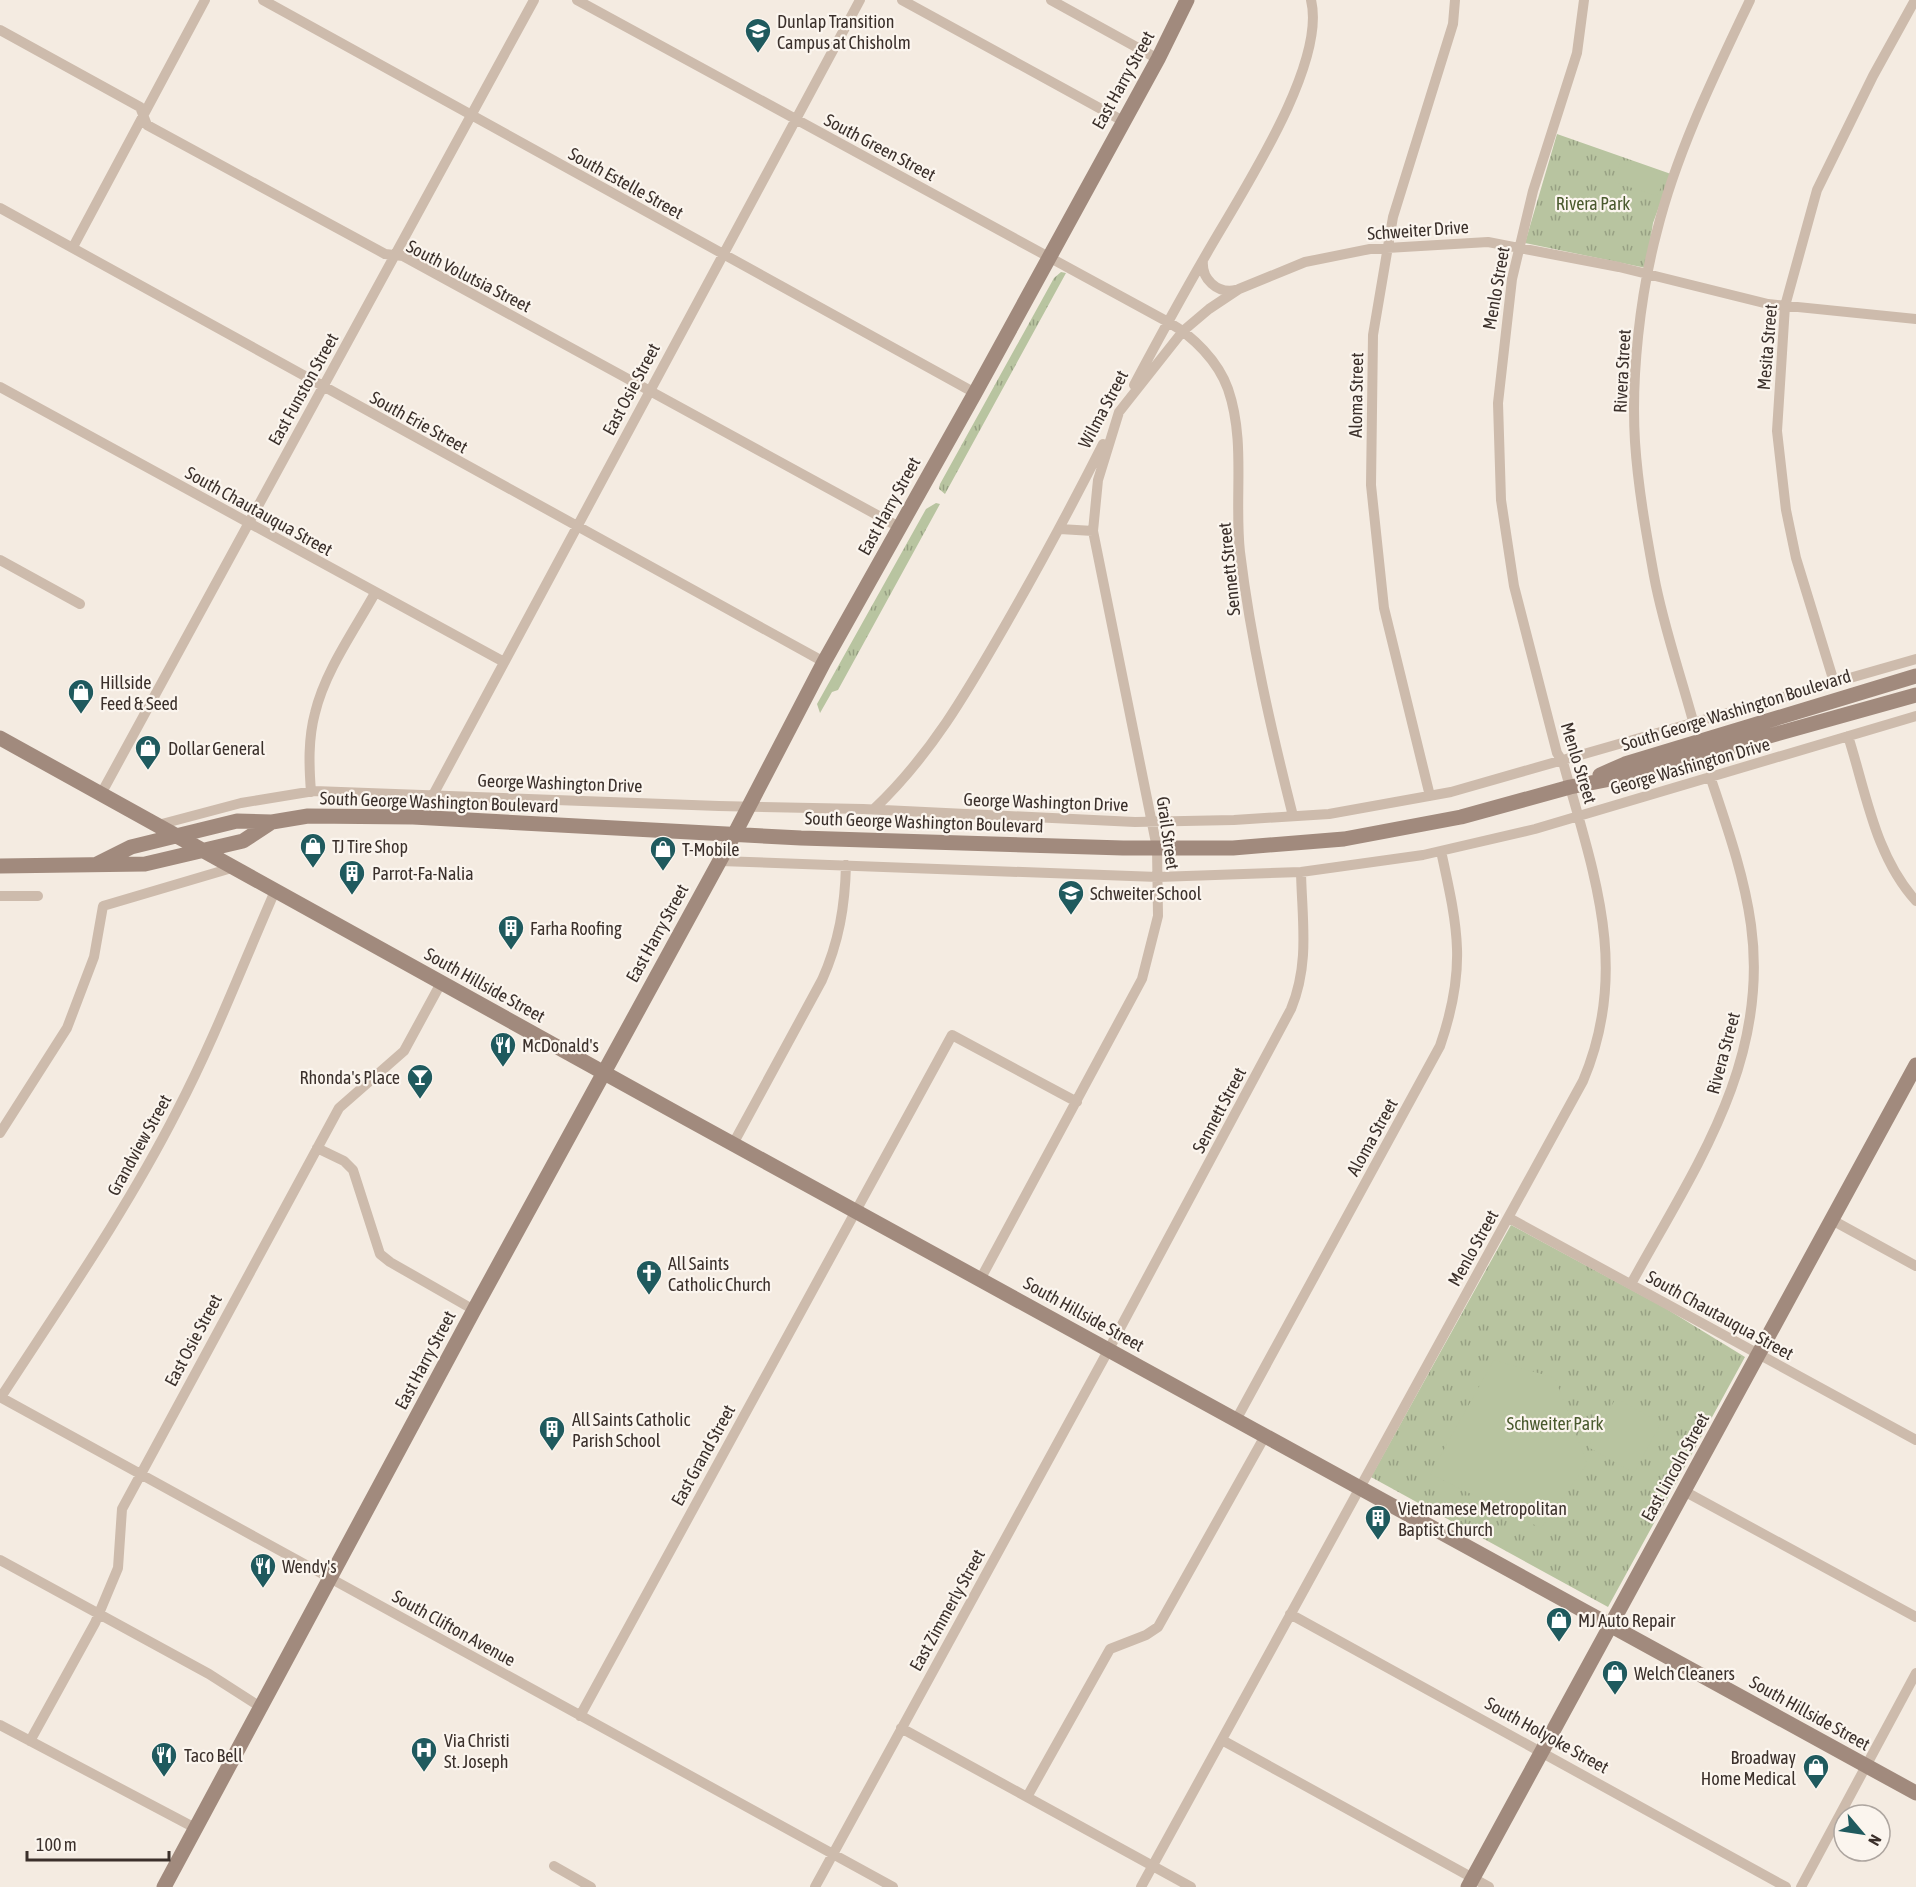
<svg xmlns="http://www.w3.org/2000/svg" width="1916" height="1887" font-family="'Asap Condensed',sans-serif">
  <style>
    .grass { fill: url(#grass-tufts) }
    .garden { fill: #b8c4a0 }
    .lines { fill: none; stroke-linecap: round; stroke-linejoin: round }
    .street { stroke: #cdbbac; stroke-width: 10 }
    .secondary { stroke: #a18a7d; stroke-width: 15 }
    .labels { text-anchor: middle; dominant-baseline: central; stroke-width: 4.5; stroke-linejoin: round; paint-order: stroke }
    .poi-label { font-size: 18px; fill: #3b302b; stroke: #fbf5ee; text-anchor: start }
    .street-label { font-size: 18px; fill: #3b302b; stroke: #fbf5ee }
    .park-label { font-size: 18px; fill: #4a5a2e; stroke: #fbf5ee }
  </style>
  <defs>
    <pattern id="grass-tufts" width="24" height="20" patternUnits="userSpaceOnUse" patternTransform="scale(1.5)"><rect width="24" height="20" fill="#b8c4a0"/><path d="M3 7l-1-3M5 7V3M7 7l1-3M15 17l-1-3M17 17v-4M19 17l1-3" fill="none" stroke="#97a083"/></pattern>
  </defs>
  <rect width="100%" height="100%" fill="#f4ebe1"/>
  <!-- grass -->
  <path class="grass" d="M1557,134L1671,174L1653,223L1646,268L1525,243Z
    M1061,272L1066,273L945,494L939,489L940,484L1054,278Z
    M936,503L940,504L838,690L832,692L820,713L817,704L926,509Z
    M1511,1225L1665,1308L1745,1357L1608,1607L1371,1477Z"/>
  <!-- garden -->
  <path class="garden" d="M1621,160L1667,174L1657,196L1614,182Z
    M1494,1360L1555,1378L1587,1464L1541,1528L1430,1474Z
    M1616,1398L1661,1423L1634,1473L1588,1447Z"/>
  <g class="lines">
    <!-- street -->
    <path class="street" d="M263,0L975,393
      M577,0L1168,322C1193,336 1218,361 1228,389C1246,441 1234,498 1240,552C1251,642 1271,729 1293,816
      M902,0L1123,121
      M1051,0L1158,59
      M0,30L140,107L147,125L385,254L403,256L899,527
      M0,208L824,662
      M73,247L205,0
      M1203,260C1201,279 1217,294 1236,290
      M1134,385C1158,340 1182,296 1207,253C1240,195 1327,65 1311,0
      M0,387L504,662
      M1060,529L1093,531
      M0,560L80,604
      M1834,682L1796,558L1786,510L1777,431L1785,306L1817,190L1873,76L1915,0
      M1693,721C1680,673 1663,625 1654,576C1646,532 1638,487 1635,442C1631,376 1640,295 1657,231C1677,151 1715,74 1750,0
      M1848,736C1866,792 1875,856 1916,901
      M311,792C309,766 308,739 315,713C325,671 354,631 375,593
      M101,794L534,0
      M433,795L860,0
      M1430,796L1384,608L1371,485L1373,335L1393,217L1453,24L1455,0
      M874,809C931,755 967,692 1006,624C1040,565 1072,505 1103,444
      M158,825L241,803L314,791L719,806L863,809L1135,822L1234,820L1329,814L1451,792L1916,659
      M720,861L1158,877L1301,872L1423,855L1535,829L1916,716
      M0,896H38
      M0,1133L67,1028L94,957L103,906L235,867
      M733,1144L822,980C839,942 845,906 846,865
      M317,1148L344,1161L353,1170L380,1254L390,1262L474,1310
      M1509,1218L1916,1440
      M1832,1220L1916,1266
      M981,1278L1142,979L1158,916L1157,848L1093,531L1098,480L1119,412L1183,331L1209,309L1239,289L1305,262L1370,249L1488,242L1619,267L1768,304L1916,319
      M1631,1284C1694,1169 1770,1063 1751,925C1744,874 1726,824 1710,776
      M0,1397L893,1887
      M1,1397C62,1303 126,1211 177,1111C214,1040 243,964 275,891
      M1236,1420L1440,1046C1467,968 1458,929 1441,851
      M1684,1491L1916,1617
      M0,1560L209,1674L262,1708
      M1290,1614L1786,1887
      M580,1716L952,1035L1077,1102
      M0,1725L197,1829
      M901,1728L1191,1887
      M1222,1740L1489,1887
      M30,1741L95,1623L118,1568L122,1509L339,1108L404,1051L441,983
      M1027,1797L1110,1649L1146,1635L1158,1627L1265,1436
      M554,1866L591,1887
      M815,1887L1109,1349L1291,1009C1310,963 1302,920 1301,872
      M1141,1887L1583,1081C1631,968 1593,872 1563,762L1557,753L1514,586L1501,500L1498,403L1512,279L1533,191L1577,53L1584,0
      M1801,1887L1916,1673"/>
    <!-- secondary -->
    <path class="secondary" d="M0,738L682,1116L1916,1793
      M1600,775L1625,764L1916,676
      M97,864L131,847L237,821L272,822L308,816L413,817L801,838L1123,848H1233L1344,839L1461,817L1570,787L1626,776L1916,695
      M0,866L145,864L243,841L272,822
      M164,1887L474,1310L735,833L824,662L975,393L1158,59L1187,0
      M1468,1887L1916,1065"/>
  </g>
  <!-- icons -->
  <defs>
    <g id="school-pin" transform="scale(1.35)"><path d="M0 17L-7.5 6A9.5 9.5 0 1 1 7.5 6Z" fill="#1f5a5e" stroke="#fbf5ee"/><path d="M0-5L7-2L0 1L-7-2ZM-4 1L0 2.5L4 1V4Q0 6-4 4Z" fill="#fff"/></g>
    <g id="shop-pin" transform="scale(1.35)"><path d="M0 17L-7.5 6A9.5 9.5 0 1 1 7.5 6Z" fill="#1f5a5e" stroke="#fbf5ee"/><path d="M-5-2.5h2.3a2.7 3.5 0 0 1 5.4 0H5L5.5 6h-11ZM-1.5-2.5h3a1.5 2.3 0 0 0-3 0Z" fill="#fff"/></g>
    <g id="building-pin" transform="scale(1.35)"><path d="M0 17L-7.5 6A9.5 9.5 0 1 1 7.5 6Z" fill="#1f5a5e" stroke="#fbf5ee"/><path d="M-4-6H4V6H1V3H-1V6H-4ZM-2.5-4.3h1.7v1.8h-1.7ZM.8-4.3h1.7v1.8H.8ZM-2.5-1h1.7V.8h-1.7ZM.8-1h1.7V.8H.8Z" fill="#fff"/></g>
    <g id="restaurant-pin" transform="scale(1.35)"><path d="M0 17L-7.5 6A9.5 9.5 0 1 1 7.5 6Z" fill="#1f5a5e" stroke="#fbf5ee"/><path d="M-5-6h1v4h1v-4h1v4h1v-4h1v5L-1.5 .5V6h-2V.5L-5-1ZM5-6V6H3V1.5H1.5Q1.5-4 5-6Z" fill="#fff"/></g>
    <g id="bar-pin" transform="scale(1.35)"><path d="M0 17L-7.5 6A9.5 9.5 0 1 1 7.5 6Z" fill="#1f5a5e" stroke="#fbf5ee"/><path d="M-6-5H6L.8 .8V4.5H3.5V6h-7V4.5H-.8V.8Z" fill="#fff"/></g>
    <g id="church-pin" transform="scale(1.35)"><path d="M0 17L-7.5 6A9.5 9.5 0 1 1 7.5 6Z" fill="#1f5a5e" stroke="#fbf5ee"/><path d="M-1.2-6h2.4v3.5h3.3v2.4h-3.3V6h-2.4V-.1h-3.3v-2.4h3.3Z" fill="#fff"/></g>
    <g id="hospital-pin" transform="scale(1.35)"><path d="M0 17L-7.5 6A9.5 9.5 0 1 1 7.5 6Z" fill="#1f5a5e" stroke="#fbf5ee"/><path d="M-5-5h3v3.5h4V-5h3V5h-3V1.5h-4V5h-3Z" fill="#fff"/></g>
  </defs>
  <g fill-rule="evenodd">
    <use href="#school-pin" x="758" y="31"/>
    <use href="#shop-pin" x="81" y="692"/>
    <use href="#shop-pin" x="148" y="748"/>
    <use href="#shop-pin" x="313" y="846"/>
    <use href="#shop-pin" x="663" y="849"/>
    <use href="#building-pin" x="352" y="873"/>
    <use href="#school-pin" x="1071" y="893"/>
    <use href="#building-pin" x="511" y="928"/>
    <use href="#restaurant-pin" x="503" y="1045"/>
    <use href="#bar-pin" x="420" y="1077"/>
    <use href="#church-pin" x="649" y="1273"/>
    <use href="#building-pin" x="552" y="1429"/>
    <use href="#building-pin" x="1378" y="1518"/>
    <use href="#restaurant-pin" x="263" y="1566"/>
    <use href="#shop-pin" x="1559" y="1620"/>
    <use href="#shop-pin" x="1615" y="1673"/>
    <use href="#hospital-pin" x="424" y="1750"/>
    <use href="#restaurant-pin" x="164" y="1755"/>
    <use href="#shop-pin" x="1816" y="1767"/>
  </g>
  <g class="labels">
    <!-- poi labels -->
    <g class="poi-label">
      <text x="777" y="21">Dunlap Transition<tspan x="777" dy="21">Campus at Chisholm</tspan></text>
      <text x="100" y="682">Hillside<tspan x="100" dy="21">Feed &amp; Seed</tspan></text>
      <text x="168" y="748">Dollar General</text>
      <text x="332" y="846">TJ Tire Shop</text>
      <text x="682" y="849">T-Mobile</text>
      <text x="372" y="873">Parrot-Fa-Nalia</text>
      <text x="1090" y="893">Schweiter School</text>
      <text x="530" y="928">Farha Roofing</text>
      <text x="522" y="1045">McDonald's</text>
      <text x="400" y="1077" text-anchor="end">Rhonda's Place</text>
      <text x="668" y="1263">All Saints<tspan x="668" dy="21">Catholic Church</tspan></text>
      <text x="572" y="1419">All Saints Catholic<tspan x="572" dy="21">Parish School</tspan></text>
      <text x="1398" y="1508">Vietnamese Metropolitan<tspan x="1398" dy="21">Baptist Church</tspan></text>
      <text x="282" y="1566">Wendy's</text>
      <text x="1578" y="1620">MJ Auto Repair</text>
      <text x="1634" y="1673">Welch Cleaners</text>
      <text x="444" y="1740">Via Christi<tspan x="444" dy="21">St. Joseph</tspan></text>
      <text x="184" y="1755">Taco Bell</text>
      <text x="1796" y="1757" text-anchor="end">Broadway<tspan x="1796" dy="21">Home Medical</tspan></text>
    </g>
    <!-- street labels -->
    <g class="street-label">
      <text transform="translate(1123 80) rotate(-61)">East Harry Street</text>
      <text transform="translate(880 147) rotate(28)">South Green Street</text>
      <text transform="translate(626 183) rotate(29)">South Estelle Street</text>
      <text transform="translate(1418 230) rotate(-4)">Schweiter Drive</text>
      <text transform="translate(469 276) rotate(27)">South Volutsia Street</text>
      <text transform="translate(1496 288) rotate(-80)">Menlo Street</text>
      <text transform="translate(1767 347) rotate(-85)">Mesita Street</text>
      <text transform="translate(1622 371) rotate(-87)">Rivera Street</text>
      <text transform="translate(303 389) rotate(-61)">East Funston Street</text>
      <text transform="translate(631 389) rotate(-62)">East Osie Street</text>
      <text transform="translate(1356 395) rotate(-89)">Aloma Street</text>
      <text transform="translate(1103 409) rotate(-62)">Wilma Street</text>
      <text transform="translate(419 422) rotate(29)">South Erie Street</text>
      <text transform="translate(889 506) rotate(-61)">East Harry Street</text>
      <text transform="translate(259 511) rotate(29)">South Chautauqua Street</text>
      <text transform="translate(1229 569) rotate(-96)">Sennett Street</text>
      <text transform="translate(1736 710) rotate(-17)">South George Washington Boulevard</text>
      <text transform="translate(1579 763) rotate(73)">Menlo Street</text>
      <text transform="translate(1690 766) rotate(-16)">George Washington Drive</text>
      <text transform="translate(560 783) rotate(2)">George Washington Drive</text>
      <text transform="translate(439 802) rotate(2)">South George Washington Boulevard</text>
      <text transform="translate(1046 802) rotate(2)">George Washington Drive</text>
      <text transform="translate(924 822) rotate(2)">South George Washington Boulevard</text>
      <text transform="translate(1168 833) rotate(82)">Grail Street</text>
      <text transform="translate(657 933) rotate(-61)">East Harry Street</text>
      <text transform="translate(485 985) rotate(29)">South Hillside Street</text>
      <text transform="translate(1723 1053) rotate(-75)">Rivera Street</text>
      <text transform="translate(1219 1110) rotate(-62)">Sennett Street</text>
      <text transform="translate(1372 1137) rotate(-61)">Aloma Street</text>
      <text transform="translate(139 1145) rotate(-61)">Grandview Street</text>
      <text transform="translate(1473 1248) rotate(-61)">Menlo Street</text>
      <text transform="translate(1084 1314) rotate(29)">South Hillside Street</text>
      <text transform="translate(1720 1315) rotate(29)">South Chautauqua Street</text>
      <text transform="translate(193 1340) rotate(-62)">East Osie Street</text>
      <text transform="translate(425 1360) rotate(-62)">East Harry Street</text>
      <text transform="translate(703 1455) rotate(-61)">East Grand Street</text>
      <text transform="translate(1675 1467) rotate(-61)">East Lincoln Street</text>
      <text transform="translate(947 1610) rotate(-61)">East Zimmerly Street</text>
      <text transform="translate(454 1628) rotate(29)">South Clifton Avenue</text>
      <text transform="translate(1810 1713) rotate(29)">South Hillside Street</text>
      <text transform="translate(1547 1735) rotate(29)">South Holyoke Street</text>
    </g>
    <!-- park labels -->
    <g class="park-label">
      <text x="1593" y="203">Rivera Park</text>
      <text x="1555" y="1423">Schweiter Park</text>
    </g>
  </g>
  <!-- north arrow -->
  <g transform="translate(1862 1833) rotate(119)"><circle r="28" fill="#fbf5ee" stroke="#aea6a0" stroke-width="1.5"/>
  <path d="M0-4.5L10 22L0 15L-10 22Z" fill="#1f5a5e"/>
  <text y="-9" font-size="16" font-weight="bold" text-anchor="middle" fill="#3b302b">N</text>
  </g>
  <!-- scale -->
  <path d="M27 1851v9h142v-9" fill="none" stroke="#3b302b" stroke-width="3"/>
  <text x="36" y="1851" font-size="18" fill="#3b302b" stroke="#fbf5ee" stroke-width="4.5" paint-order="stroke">100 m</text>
</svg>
